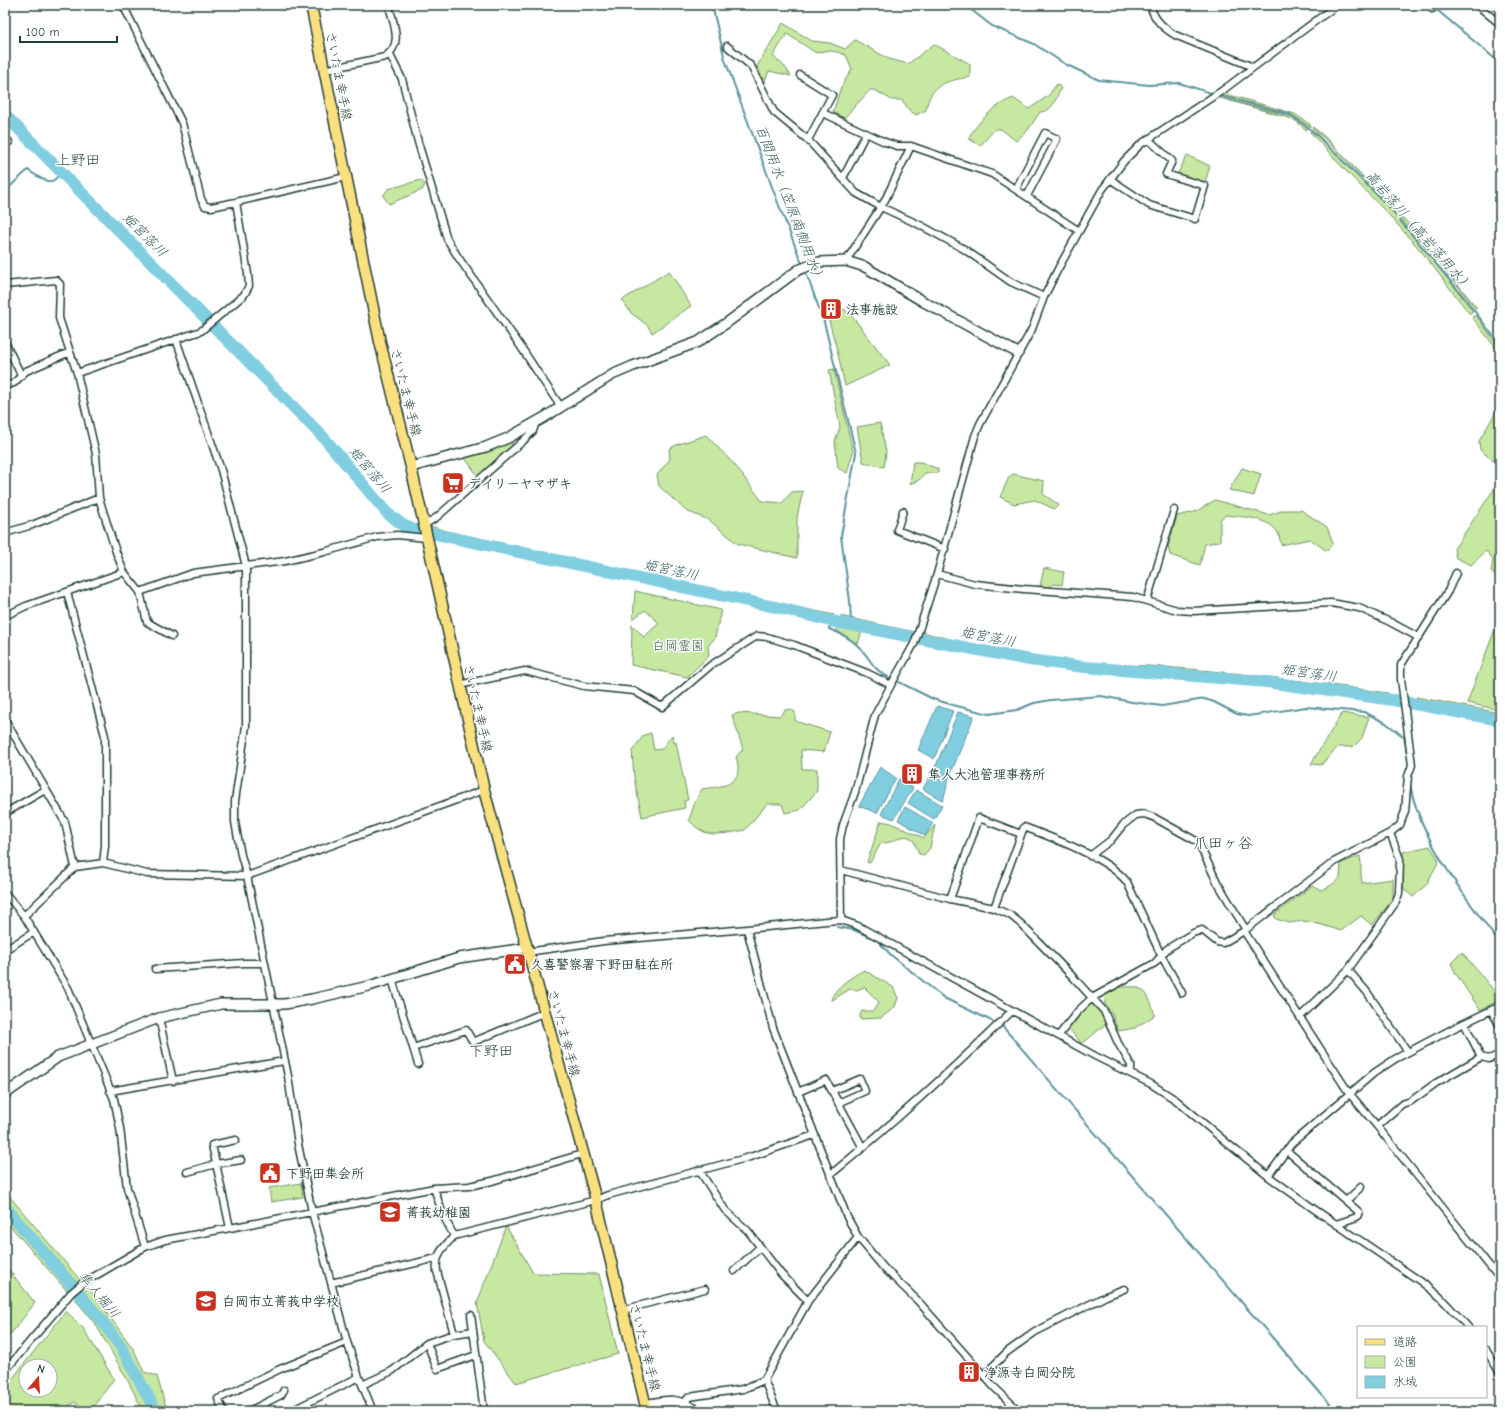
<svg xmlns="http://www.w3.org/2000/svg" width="1505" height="1416" font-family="'Comic Neue','Klee One',sans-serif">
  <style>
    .green { fill: #c7e8a0; stroke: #73926a; fill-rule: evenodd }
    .water { fill: #81cee1; stroke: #5a949c }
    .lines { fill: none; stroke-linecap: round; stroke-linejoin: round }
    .stream { stroke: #5a949c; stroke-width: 2 }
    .river { stroke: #81cee1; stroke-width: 12 }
    .street-casing { stroke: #1f3d34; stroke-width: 9 }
    .secondary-casing { stroke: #1f3d34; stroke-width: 12 }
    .primary-casing { stroke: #1f3d34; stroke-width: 13 }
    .street { stroke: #fff; stroke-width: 6 }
    .secondary { stroke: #fff; stroke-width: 9 }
    .primary { stroke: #fbe080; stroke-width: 10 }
    .labels { text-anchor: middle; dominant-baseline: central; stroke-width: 3; stroke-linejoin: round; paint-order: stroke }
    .street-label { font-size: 13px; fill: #1f3d34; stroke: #fff }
    .poi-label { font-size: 13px; font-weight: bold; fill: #1f3d34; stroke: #fff; text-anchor: start }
    .park-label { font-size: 13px; fill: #415f4a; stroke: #fff }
    .water-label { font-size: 14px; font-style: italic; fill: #38615f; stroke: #fff }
    .quarter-label { font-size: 15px; fill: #1f3d34; stroke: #fff }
  </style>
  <rect width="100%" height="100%" fill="#fff"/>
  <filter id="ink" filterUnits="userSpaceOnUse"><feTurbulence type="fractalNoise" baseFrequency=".025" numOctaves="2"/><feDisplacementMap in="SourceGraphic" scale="8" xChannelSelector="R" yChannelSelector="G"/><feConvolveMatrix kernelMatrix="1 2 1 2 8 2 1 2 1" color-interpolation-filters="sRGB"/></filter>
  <g filter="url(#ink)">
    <!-- green -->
    <path class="green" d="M783,23L812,41L830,43L845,49L855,40L889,59L908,64L934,44L970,64V77C946,81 930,84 926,110L916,115L909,110L902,100H892L874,90H870L844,118L833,112L841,87L852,69L846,55C835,51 827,49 816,53L787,34L773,56L785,67L791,76L769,71L764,83L757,66Z
      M1057,84L1061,88C1056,98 1053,112 1040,112L1028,130L1016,141L1001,129H995L980,146L968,138C980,120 993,106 1013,98L1029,109L1048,96Z
      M1224,92L1230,95L1295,114L1311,125L1310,127L1289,113L1220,95Z
      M1217,97H1218L1292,117L1308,128L1306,130L1296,121L1289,118Z
      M1313,127L1324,136L1408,223L1477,308L1476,309L1442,266L1392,208L1325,139L1312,128Z
      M1311,131L1326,144L1389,208L1446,276L1473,311L1471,313H1469L1421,251L1388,214L1344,169L1310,132Z
      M1187,155L1210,166L1204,185L1176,177Z
      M421,180L425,185L422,190L389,204L383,196L388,189Z
      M669,271L691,306L652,333L647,325L631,313L622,300Z
      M844,309L856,321L890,365L845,386L837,350L828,317Z
      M1476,315L1500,349V354L1472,317Z
      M834,369L853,452L847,473L838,468L835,441L840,427L829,370Z
      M1500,405V466L1480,450L1479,441Z
      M880,423L886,452L884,467L863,462L857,427Z
      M706,435L734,464L762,501L782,503L792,492L803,491L797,517V558L738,544L709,520L686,511L659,486L657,475L670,459L669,449L676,445Z
      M510,442L513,444L512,447L478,476L464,457Z
      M913,462H921L938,469V473H925L919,480L910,484Z
      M1242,468L1261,474L1254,496L1229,490Z
      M1013,474L1044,481L1043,494L1059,505L1054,509L1035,500L1014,504L1000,497L1009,477Z
      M1500,480V580L1491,572L1493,559L1486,551L1471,565L1456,558L1454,549Z
      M1215,500L1269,515L1284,510H1301L1327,527L1333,543L1327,551L1310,539L1281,545C1280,542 1280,538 1279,535C1271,517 1242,517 1225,515L1220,520V541L1205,544L1200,565L1170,555L1168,547L1177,516L1195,512Z
      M430,526L451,532L834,615L827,616L431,530Z
      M1044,568L1064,572L1062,585L1054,584L1050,587L1040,586Z
      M635,591L721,610L715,638L708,646L709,656L687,677L631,665L632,625L644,637L659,623L645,610L633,619Z
      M840,616L915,632L914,635L847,620Z
      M1500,616V710L1467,703Z
      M837,625H847L913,639L911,642L862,631L858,644L836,630Z
      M922,632C981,647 1042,659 1102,664C1122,665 1142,665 1162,667C1238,672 1313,682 1388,693L1389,698L1327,688L1231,677L1074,665L1029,659L921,636Z
      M920,641L1047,665L1094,670L1258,683L1400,703L1401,706L1261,686L1073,671L919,644Z
      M1416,697L1500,713V718L1419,702Z
      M1421,706L1500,721V725L1420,710Z
      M790,709L795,712V721L830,732L824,752L801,750L802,769H817V791L800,810L785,813L782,804H767L745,830C736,832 715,836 707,833C700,831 693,825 689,820L695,802L702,789C723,786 745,786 736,757L743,749L732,715L739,713L780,716L785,710Z
      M1342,713L1369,717L1362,738L1353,747H1338L1321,765L1311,764Z
      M651,733L654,750L662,749L672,735L674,743L676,742L688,800L684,801L685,808L642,817L634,778L632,751L644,735Z
      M881,821L891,823L924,838L935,825L930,848L924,855L919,854C909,821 898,845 881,843L870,863L867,862Z
      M1430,846L1439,861L1426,885L1413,897L1403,888V852Z
      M1360,856C1362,865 1360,874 1362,883L1393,879V899L1372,925L1361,916L1341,931L1319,924L1303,921L1289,923L1276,919L1274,915L1312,886L1321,890L1330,886L1340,878L1341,863Z
      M1462,952L1500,998V1000L1480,1010L1456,974L1451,963Z
      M864,970L893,987L898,998L895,1007L881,1018L860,1019V1015L862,1011H873L879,1002L864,987L857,990L850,989L831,1001C832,989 854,975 864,970Z
      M1121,987C1126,987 1133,986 1138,988C1148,990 1152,1006 1155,1015L1135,1028L1118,1031L1112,1014L1105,1004L1104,994Z
      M1090,1003H1094L1102,1012L1107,1023L1082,1044L1068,1028L1078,1015Z
      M301,1183L303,1197L271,1202L269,1188Z
      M5,1191L81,1281L78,1284L5,1199Z
      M5,1211L72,1289L67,1291L5,1220Z
      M506,1226L533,1273L599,1274L618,1354L516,1383L484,1341L477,1303Z
      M5,1265L35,1303L6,1340L5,1339Z
      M89,1288L134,1350L144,1372L157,1376L167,1411H158L143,1376L116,1332L84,1291Z
      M77,1296C108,1330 130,1369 149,1411H143L128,1381L96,1325L75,1299Z
      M66,1311L83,1328L114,1379L90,1411H85L75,1402L61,1411H5V1388ZM26,1366H50V1390H26Z"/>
    <!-- water -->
    <path class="water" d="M937,706L953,711L934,759L918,750Z
      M958,712L974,716L949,778L943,801L923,789L937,763Z
      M880,767L896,778L877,813L859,806Z
      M899,779L913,788L894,819L881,814Z
      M916,790L942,805L934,819L908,803Z
      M905,807L933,823L925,836L898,820Z"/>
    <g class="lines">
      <!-- stream -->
      <path class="stream" d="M712,5L725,60L778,203L803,266
        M965,5L992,26L1034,44L1065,64L1099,80L1149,85L1179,83L1214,94
        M1437,10L1500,63
        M1218,95L1291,115L1315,133L1390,208L1467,301L1500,345
        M5,191L28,170C33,173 44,183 52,181C55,180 59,175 62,172
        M805,270L824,322L856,453L841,536L850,601L851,624
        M831,621L829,629C840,633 850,638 858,646C870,657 872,669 888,677
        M899,682L933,699L953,705L989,714L1017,710L1034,703L1051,700L1101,696L1132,702L1162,706L1205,699L1214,702L1237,714L1248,716L1306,707L1364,712L1386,723L1404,737L1409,766
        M1410,783C1418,837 1468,901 1500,944
        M837,927L854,930L877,940L891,955L944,998L996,1023
        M1003,1027L1336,1411"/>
      <!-- river -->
      <path class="river" d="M5,115L325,439L387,513L403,525L412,529L780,608L831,621L1029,660L1085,667L1267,682L1393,700L1500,720
        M5,1207L102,1321L121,1347L156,1411"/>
      <!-- street casing -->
      <g class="street-casing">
        <path id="street" d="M123,5L182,123L201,199L205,206L211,207L236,202L346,177
          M1150,5C1154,19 1162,27 1175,35L1253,67
          M1477,5L1500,24
          M1432,9L1436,5
          M727,46L751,66L774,112L808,140L856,193L881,207L920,225L964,249L1011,282L1044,297
          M389,53L402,79L418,142L447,239L458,257L519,344L544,382L561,407
          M324,70L385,57C404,44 393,24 389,5
          M800,75L832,95L808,140
          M823,113L885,142L897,146H911
          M5,138L9,142L5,144
          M843,178L866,133
          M1110,179L1149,205L1195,219L1205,186L1166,174L1172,161L1148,139
          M1016,189L1045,133L1057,139L1027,196
          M846,261L884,202L911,146L992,174L1079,231
          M5,285L56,280L60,284L59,318L70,352
          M176,339L221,470L246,566V726L235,801V822L241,855L247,876L288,1076L298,1144L312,1212L347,1342L359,1377L373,1411
          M5,342L21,375
          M77,373L201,331L244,295L249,286L248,274L236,202
          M5,386L14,383L26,371L70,352L77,373L96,454L99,498L116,552L124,572L140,592L147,622L172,636
          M903,511L897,530L945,549
          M424,525L437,517L523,441L533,431L536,422
          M5,533L32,525L99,498
          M937,574L975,584L1024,589L1133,597L1177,610L1193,611L1331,603L1359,608L1390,622L1418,637
          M67,592L105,736V846L103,863
          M140,592L193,573L285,561L324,552L377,537L397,535L426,538
          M1147,601L1174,510
          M5,616L26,606L124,572
          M459,685L525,671L584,686L634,691L662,707L711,665L757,636L767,637L794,645L867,673L891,685
          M5,720L65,822L75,867
          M5,813L45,790
          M1090,856L1111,840L1123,825L1136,815L1144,814L1153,817L1198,842L1217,882L1246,930
          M841,870L950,899L994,908L1010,915L1020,923L1073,977L1104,1011L1118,1043L1131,1065V1074
          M5,893L24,916L68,988L105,1077L114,1099L120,1128L127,1188L145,1247
          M950,899L979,818L1021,834
          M994,908L1024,827C1053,838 1108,858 1127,882L1161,955L1182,993
          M24,916L75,867L103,863L147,874L247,876L484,790
          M841,920L840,839L843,825L855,792L875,715L891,685L914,644L919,630L937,574L975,436L980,424L1032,329L1044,297L1058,269L1102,190L1124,161L1141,144L1223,90L1337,5
          M747,929L773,1028L847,1217L858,1237L883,1267L918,1301L994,1387L1019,1411
          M1244,931L1349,1093L1377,1126L1500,1279
          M5,950L34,932
          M527,952L604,941L747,929L826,921L841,920L858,926L1095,1056L1151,1084L1176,1100L1227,1143L1268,1176L1314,1209L1420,1281L1439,1296L1468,1327
          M155,969L244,963H264
          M1348,970L1367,992L1408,1052
          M392,979L418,1064
          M1491,1010L1500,1026
          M1300,1017L1348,970L1396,902L1399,893L1400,859L1390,833
          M159,1018L173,1081
          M1464,1023L1481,1057L1489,1059L1500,1054
          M1059,1035L1078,1011L1092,998L1155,963L1167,949L1193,933L1202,930L1217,942L1223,943L1244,931L1334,862L1390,833L1400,825L1405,811L1408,776L1412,765L1401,679V665L1448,591L1456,573
          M413,1048L466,1030L473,1042L545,1012
          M110,1091L284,1061
          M832,1091L860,1079L865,1091L838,1103
          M798,1092L826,1080L863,1148
          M1377,1126L1402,1104L1411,1101L1436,1083L1481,1057
          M1287,1151L1359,1212L1357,1217L1336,1224
          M699,1170L725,1210L748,1231L781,1274L808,1301
          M187,1172L216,1164L241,1160
          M830,1175C894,1123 954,1068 1012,1011
          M1268,1176L1292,1143L1374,1073L1395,1059L1456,1027L1500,1006
          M434,1188L443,1215L454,1236
          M1346,1201L1361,1187
          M230,1228L212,1145L236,1140
          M734,1271L760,1247
          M331,1283L437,1258
          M622,1310L705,1289
          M471,1315L484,1411
          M454,1334L473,1331
          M427,1343L437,1369L476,1355
          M1486,1350L1500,1373
          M5,1371L71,1293L83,1283L119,1262L145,1247L165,1240L230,1228L434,1188L469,1186L492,1181L582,1154
          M984,1375L1007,1352L1035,1332L1106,1296L1124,1289
          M764,1380L777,1411
          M362,1385L392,1371L427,1343L454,1334L437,1271C435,1254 443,1248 454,1236L596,1200L608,1195L750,1157L814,1135
          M684,1403L689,1397L743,1389L764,1380L808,1301L858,1237
          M224,1411L218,1399L280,1369L347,1342
          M249,1411L281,1395L284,1390
          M291,1411L359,1377"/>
      </g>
      <!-- secondary casing -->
      <g class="secondary-casing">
        <path id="secondary" d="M411,467L486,447L508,438L545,417L612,375L633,366L698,342L728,322L798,270L819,262L846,261L865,267L924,302L1018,353
          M5,1094L58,1057L159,1018L221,1004H285L312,999L369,986L459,958L526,948
          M645,1405C670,1400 675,1398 698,1411"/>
      </g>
      <!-- primary casing -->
      <g class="primary-casing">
        <path id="primary" d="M311,5L380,342L411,467L484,790L596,1200L647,1411"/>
      </g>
      <!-- street -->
      <use href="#street" class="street"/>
      <!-- secondary -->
      <use href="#secondary" class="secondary"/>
      <!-- primary -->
      <use href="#primary" class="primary"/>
    </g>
  </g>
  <!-- icons -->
  <defs>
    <g id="building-square" transform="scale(1.15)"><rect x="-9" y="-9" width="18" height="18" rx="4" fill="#c8321e" stroke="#fff"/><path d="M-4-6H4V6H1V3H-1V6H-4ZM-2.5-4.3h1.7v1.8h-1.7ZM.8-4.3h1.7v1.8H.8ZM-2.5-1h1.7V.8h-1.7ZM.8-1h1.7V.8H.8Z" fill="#fff"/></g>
    <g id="supermarket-square" transform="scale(1.15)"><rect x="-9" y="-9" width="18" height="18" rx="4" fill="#c8321e" stroke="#fff"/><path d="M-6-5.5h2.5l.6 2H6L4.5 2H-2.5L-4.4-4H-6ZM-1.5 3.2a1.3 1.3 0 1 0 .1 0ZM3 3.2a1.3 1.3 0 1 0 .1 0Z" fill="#fff"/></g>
    <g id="civic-square" transform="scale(1.15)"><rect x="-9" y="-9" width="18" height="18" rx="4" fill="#c8321e" stroke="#fff"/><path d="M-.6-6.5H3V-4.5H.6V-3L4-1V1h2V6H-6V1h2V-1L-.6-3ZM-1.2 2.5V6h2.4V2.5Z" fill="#fff"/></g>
    <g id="school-square" transform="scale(1.15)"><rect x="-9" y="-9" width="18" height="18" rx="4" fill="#c8321e" stroke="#fff"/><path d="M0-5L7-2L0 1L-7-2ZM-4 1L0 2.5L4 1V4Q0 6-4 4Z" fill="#fff"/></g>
  </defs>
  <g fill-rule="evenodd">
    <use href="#building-square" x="831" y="309"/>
    <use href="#supermarket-square" x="453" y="483"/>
    <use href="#building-square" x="912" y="774"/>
    <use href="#civic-square" x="515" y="964"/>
    <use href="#civic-square" x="270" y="1173"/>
    <use href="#school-square" x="390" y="1212"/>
    <use href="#school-square" x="206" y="1301"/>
    <use href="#building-square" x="969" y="1372"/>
  </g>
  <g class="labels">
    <!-- street labels -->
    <g class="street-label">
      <text transform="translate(339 76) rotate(79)">さいたま幸手線</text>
      <text transform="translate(406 392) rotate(76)">さいたま幸手線</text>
      <text transform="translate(478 708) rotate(77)">さいたま幸手線</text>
      <text transform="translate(564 1033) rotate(75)">さいたま幸手線</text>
      <text transform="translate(645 1347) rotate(76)">さいたま幸手線</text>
    </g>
    <!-- poi labels -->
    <g class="poi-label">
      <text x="846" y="309">法事施設</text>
      <text x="468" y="483">デイリーヤマザキ</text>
      <text x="928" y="774">隼人大池管理事務所</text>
      <text x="530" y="964">久喜警察署下野田駐在所</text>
      <text x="286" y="1173">下野田集会所</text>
      <text x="406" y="1212">菁莪幼稚園</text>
      <text x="222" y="1301">白岡市立菁莪中学校</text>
      <text x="984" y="1372">浄源寺白岡分院</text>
    </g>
    <!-- park labels -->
    <g class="park-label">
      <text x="678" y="645">白岡霊園</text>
    </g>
    <!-- water labels -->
    <g class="water-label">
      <text transform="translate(790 204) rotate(69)">百間用水（笠原南側用水）</text>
      <text transform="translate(1419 231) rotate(49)">高岩落川（高岩落用水）</text>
      <text transform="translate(145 235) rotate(45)">姫宮落川</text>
      <text transform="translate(370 470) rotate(50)">姫宮落川</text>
      <text transform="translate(671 570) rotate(12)">姫宮落川</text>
      <text transform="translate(988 637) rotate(11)">姫宮落川</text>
      <text transform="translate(1309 673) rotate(8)">姫宮落川</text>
      <text transform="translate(99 1295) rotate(50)">隼人堀川</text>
    </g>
    <!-- quarter labels -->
    <g class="quarter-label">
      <text x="78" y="160">上野田</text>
      <text x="1223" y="843">爪田ヶ谷</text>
      <text x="491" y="1051">下野田</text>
    </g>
  </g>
  <!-- margin -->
  <rect width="1505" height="1416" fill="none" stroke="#fff" stroke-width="20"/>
  <rect x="10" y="10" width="1485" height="1396" fill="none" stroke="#1f3d34" stroke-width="1.5" filter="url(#ink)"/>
  <!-- legend -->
  <rect x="1357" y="1326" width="130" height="72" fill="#ffffff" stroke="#a5b1ae"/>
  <rect x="1365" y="1339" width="20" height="6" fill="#fbe080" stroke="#a5b1ae"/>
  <text x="1393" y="1346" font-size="12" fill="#1f3d34">道路</text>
  <rect x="1365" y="1356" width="20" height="12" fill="#c7e8a0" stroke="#a5b1ae"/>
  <text x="1393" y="1366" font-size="12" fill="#1f3d34">公園</text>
  <rect x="1365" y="1376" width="20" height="12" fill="#81cee1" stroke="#a5b1ae"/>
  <text x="1393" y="1386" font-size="12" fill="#1f3d34">水域</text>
  <!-- north arrow -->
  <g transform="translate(38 1378) rotate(18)"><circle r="19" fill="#ffffff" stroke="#a5b1ae"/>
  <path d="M0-3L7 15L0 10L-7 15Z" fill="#c8321e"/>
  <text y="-6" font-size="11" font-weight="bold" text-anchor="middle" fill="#1f3d34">N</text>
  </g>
  <!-- scale -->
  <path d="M20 36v6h97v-6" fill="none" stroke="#1f3d34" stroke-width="2"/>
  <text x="26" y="36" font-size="12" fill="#1f3d34" stroke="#ffffff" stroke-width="3" paint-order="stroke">100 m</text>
</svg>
